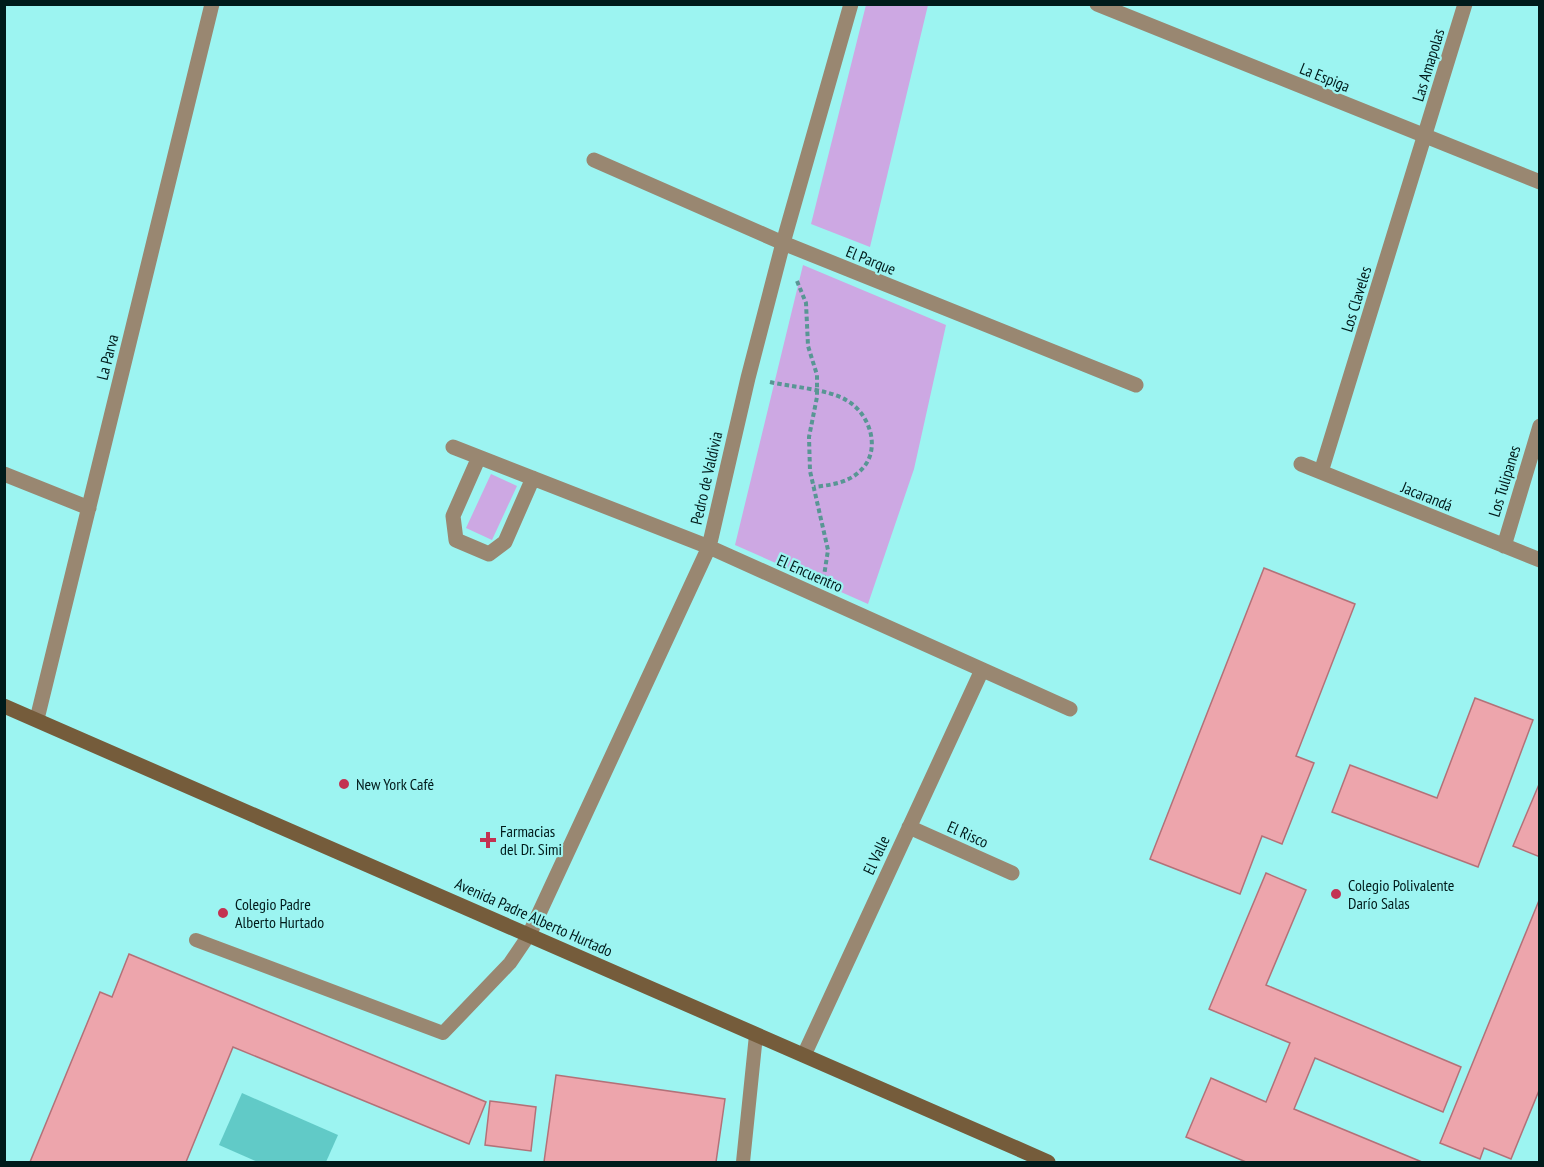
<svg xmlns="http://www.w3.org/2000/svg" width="1544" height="1167" font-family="'PT Sans Narrow',sans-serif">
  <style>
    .green { fill: #cda8e3 }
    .water { fill: #61cac7 }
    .building { fill: #eda5ac; stroke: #b37178; stroke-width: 1.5 }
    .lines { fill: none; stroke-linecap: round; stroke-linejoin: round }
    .path { stroke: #589694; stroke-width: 4; stroke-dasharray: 4.5 3; stroke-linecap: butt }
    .lane { stroke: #998771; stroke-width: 14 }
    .street { stroke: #998771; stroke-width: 15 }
    .secondary { stroke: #755c3b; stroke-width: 15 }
    .poi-dot { fill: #c33252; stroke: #9cf4f1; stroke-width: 2 }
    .labels { text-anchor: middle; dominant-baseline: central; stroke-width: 4.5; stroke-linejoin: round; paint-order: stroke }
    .street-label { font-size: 16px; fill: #001b1b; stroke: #9cf4f1 }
    .poi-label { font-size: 16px; fill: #001b1b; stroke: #9cf4f1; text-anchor: start }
  </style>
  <rect width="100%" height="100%" fill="#9cf4f1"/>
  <!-- green -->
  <path class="green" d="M866,5H928L870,247L811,224Z
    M803,265L946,325L914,469L868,604L735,545Z
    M491,474L517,486L492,540L466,528Z"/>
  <!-- water -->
  <path class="water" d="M242,1093L338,1135L326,1162H258L219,1145Z"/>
  <!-- building -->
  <path class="building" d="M1264,568L1355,604L1296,756L1314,763L1282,844L1262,836L1240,894L1150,859Z
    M1475,698L1533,720L1478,867L1332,812L1350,765L1437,798Z
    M1540,782V857L1513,846Z
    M1266,873L1306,890L1266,985L1461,1067L1443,1112L1315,1058L1294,1109L1422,1162H1246L1186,1137L1211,1078L1266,1102L1290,1043L1209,1009Z
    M1540,898V1088L1511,1159L1484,1148L1480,1159L1440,1143Z
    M129,954L486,1102L469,1144L233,1047L186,1162H30L100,992L112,997Z
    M556,1075L725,1099L716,1162H544Z
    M490,1101L536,1107L531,1151L485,1145Z"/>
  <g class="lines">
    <!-- path -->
    <path class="path" d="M797,281L806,303L808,346L817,375V397L809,437L810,471L828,550L824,576
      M770,382C791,387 828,389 846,400C870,413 882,450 861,470C849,483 830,485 814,487"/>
    <!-- lane -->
    <path class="lane" d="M196,940L443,1033L510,963L529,935
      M743,1162L756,1035"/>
    <!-- street -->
    <path class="street" d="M1097,4L1540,182
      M594,160L783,243L1136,385
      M453,447L709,547L1070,709
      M479,457L453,516L456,540L489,554L505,542L533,478
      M1301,464L1540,560
      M1321,472L1465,4
      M4,474L89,508
      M1504,546L1540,426
      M37,719L212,4
      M909,827L1012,873
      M529,935L709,547L748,378L783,243L851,4
      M804,1055L982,670"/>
    <!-- secondary -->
    <path class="secondary" d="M4,706L1048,1162"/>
  </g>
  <!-- markers -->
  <g class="poi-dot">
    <circle cx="344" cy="784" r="6"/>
    <path d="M485 831h6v6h6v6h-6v6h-6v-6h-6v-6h6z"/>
    <circle cx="1336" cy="894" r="6"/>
    <circle cx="223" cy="913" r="6"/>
  </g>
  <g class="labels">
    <!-- street labels -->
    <g class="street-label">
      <text transform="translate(1428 65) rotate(-73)">Las Amapolas</text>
      <text transform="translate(1325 77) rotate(22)">La Espiga</text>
      <text transform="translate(871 260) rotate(22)">El Parque</text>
      <text transform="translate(1356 299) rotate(-73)">Los Claveles</text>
      <text transform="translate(107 357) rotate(-76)">La Parva</text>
      <text transform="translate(706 478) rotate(-77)">Pedro de Valdivia</text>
      <text transform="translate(1504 481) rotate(-73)">Los Tulipanes</text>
      <text transform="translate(1427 496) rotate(22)">Jacarandá</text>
      <text transform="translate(810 573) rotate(24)">El Encuentro</text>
      <text transform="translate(968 834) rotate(24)">El Risco</text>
      <text transform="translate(876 855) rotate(-65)">El Valle</text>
      <text transform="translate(534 917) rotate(24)">Avenida Padre Alberto Hurtado</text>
    </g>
    <!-- poi labels -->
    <g class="poi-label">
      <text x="356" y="784">New York Café</text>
      <text x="500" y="831">Farmacias<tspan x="500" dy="18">del Dr. Simi</tspan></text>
      <text x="1348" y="885">Colegio Polivalente<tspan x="1348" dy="18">Darío Salas</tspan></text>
      <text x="235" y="904">Colegio Padre<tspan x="235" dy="18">Alberto Hurtado</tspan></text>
    </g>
  </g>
  <!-- border -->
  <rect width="1544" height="1167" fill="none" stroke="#001b1b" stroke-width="12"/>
</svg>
